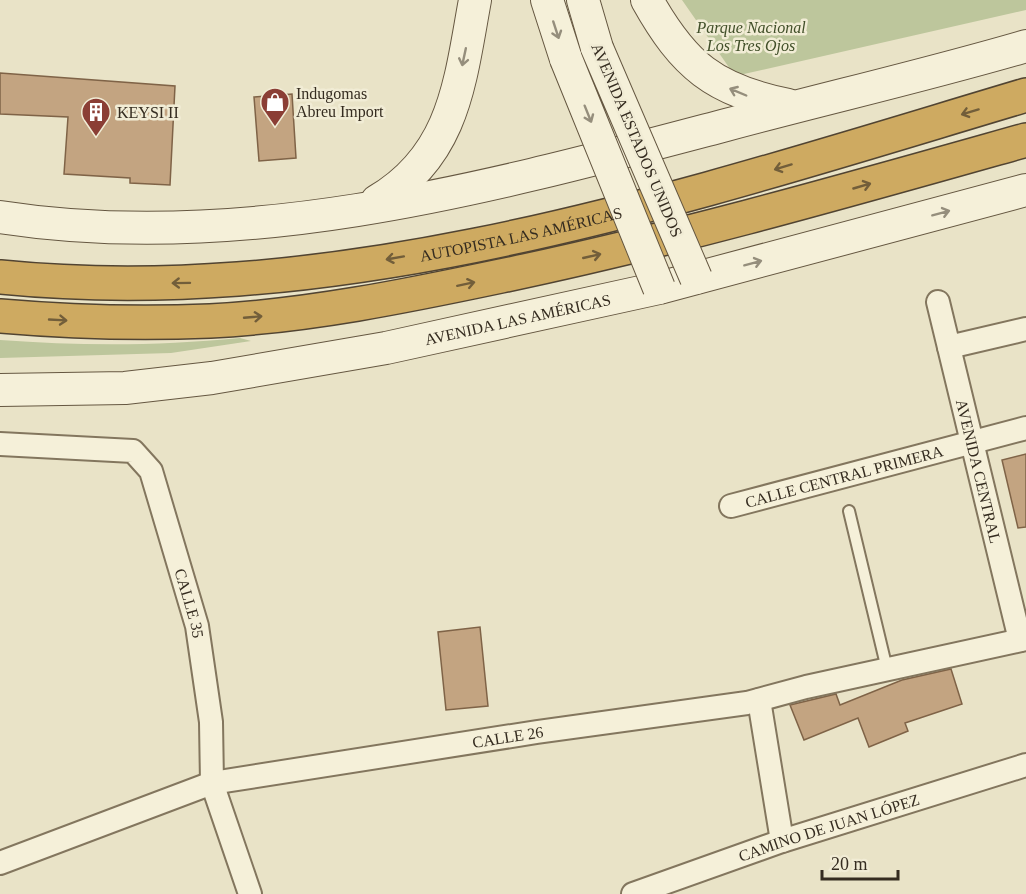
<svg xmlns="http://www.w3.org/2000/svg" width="1026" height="894" font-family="Georgia,serif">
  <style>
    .green { fill: #bdc69c }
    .building { fill: #c3a481; stroke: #7f6347; stroke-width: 1.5 }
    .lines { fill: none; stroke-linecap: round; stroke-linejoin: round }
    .lane-casing { stroke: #83765e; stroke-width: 14 }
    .street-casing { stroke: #83765e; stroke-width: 26 }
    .secondary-casing { stroke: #655741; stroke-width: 34 }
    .highway-casing { stroke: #514432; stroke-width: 36 }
    .lane { stroke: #f5f0d9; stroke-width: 10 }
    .street { stroke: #f5f0d9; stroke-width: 22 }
    .secondary { stroke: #f5f0d9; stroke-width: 32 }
    .highway { stroke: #ceaa61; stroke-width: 33 }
    .secondary-bridge-casing { stroke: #655741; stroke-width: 34; stroke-linecap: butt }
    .secondary-bridge { stroke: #f5f0d9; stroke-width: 32 }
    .oneway { stroke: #958e7c }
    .oneway2 { stroke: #725e3a }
    .labels { text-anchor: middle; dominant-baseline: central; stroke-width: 5; stroke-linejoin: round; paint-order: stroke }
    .park-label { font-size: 16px; font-style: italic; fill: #414f29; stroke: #f1ecd5 }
    .poi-label { font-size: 16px; fill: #352c20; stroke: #f1ecd5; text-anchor: start }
    .street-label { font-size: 16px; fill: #352c20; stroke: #f1ecd5 }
  </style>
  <rect width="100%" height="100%" fill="#e9e3c7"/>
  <!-- green -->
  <path class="green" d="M682,0H1026V10L735,76Z
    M240,338L251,341L171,353L0,358V340C82,346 158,346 240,338Z"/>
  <!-- building -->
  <path class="building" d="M0,73L175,86L170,185L130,183V178L64,174L68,117L0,114Z
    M292,94L296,158L259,161L254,97Z
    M1026,454V527L1018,528L1002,460Z
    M480,627L488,706L446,710L438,632Z
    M951,669L962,704L905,723L908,731L869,747L858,718L804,740L790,705L836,694L840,705L902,680Z"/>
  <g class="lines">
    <!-- lane casing -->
    <g class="lane-casing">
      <path id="lane" d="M849,511L887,669"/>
    </g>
    <!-- street casing -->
    <g class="street-casing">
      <g id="street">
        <path id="s1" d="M938,302L1020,640"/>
        <path d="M949,347L1026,329"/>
        <path id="s2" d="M0,444L133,451L151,471L197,626L211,722L212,783L250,894"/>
        <path id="s3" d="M731,506L1026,428"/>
        <path d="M759,700L782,841"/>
        <path id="s4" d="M0,863L212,783L537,732L747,703L806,687L1026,639"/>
        <path id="s5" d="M633,894L782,841L1026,765"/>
      </g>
    </g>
    <!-- secondary casing -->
    <g class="secondary-casing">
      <g id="secondary">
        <path d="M547,0L566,59"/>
        <path d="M583,0L597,48"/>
        <path d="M647,0C684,66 714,90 788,105"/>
        <path d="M377,201C455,155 460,81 475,0"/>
        <path d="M0,217C245,255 491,187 726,125C826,98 927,75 1026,46"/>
        <path id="s6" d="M0,390L125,388L212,378L386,348L659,288L1026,190"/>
      </g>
    </g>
    <!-- highway casing -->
    <g class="highway-casing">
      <g id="highway">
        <path id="s7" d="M0,277C348,312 697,193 1026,95"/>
        <path d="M0,316C70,322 140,324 210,321C308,316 406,296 501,276C678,239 852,189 1026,140"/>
      </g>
    </g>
    <!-- lane -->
    <use href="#lane" class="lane"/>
    <!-- street -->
    <use href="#street" class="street"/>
    <!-- secondary -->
    <use href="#secondary" class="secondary"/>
    <!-- highway -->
    <use href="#highway" class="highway"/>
    <!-- secondary-bridge casing -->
    <g class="secondary-bridge-casing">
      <path id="secondary-bridge" d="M597,48L696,278
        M566,59L659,288"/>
    </g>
    <!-- secondary-bridge -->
    <use href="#secondary-bridge" class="secondary-bridge"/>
  </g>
  <!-- one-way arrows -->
  <defs><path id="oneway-shaft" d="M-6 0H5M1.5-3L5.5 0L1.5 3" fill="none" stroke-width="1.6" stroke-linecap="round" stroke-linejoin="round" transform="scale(1.5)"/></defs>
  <g class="oneway">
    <use href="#oneway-shaft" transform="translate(556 30) rotate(72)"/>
    <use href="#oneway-shaft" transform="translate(464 57) rotate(102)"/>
    <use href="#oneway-shaft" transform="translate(738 92) rotate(-157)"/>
    <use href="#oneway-shaft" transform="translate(588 114) rotate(68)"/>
    <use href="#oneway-shaft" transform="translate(941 213) rotate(-15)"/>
    <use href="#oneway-shaft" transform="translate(753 263) rotate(-15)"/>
  </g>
  <g class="oneway2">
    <use href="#oneway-shaft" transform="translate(970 112) rotate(163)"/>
    <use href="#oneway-shaft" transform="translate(783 167) rotate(163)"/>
    <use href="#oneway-shaft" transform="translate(862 186) rotate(-16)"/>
    <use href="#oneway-shaft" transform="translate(592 256) rotate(-13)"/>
    <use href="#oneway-shaft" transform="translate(395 258) rotate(170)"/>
    <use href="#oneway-shaft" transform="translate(181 283) rotate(179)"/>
    <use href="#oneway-shaft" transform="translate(466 284) rotate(-12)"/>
    <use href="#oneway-shaft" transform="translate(253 317) rotate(-5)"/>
    <use href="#oneway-shaft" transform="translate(58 320) rotate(3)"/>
  </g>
  <!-- icons -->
  <defs>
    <g id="shop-pin" transform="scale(1.5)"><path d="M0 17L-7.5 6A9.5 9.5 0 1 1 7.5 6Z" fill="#8b3e35" stroke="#f1ecd5"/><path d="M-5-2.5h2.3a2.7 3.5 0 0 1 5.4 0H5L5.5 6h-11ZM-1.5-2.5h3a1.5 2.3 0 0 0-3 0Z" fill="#fff"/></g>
    <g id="building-pin" transform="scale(1.5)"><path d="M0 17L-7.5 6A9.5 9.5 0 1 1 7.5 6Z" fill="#8b3e35" stroke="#f1ecd5"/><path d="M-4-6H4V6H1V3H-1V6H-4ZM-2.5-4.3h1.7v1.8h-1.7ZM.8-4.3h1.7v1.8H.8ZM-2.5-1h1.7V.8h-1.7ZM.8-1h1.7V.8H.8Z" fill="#fff"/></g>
  </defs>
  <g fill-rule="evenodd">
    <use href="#shop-pin" x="275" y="102"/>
    <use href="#building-pin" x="96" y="112"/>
  </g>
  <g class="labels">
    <!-- park labels -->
    <g class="park-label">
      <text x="751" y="27">Parque Nacional<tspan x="751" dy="18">Los Tres Ojos</tspan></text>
    </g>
    <!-- poi labels -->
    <g class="poi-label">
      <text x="296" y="93">Indugomas<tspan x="296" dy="18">Abreu Import</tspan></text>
      <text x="117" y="112">KEYSI II</text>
    </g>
    <!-- street labels -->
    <g class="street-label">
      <text transform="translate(637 140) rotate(67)">AVENIDA ESTADOS UNIDOS</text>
      <text stroke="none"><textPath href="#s7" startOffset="525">AUTOPISTA LAS AMÉRICAS</textPath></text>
      <text stroke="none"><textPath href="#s6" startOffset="524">AVENIDA LAS AMÉRICAS</textPath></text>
      <text stroke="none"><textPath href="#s1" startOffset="174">AVENIDA CENTRAL</textPath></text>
      <text stroke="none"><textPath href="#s3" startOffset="117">CALLE CENTRAL PRIMERA</textPath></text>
      <text stroke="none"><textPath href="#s2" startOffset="298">CALLE 35</textPath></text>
      <text stroke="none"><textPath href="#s4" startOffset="526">CALLE 26</textPath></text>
      <text stroke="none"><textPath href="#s5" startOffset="207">CAMINO DE JUAN LÓPEZ</textPath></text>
    </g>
  </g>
  <!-- scale -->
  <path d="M822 870v9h76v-9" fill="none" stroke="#352c20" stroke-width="3"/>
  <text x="831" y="870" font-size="18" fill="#352c20" stroke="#f1ecd5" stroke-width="4.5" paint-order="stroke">20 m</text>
</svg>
